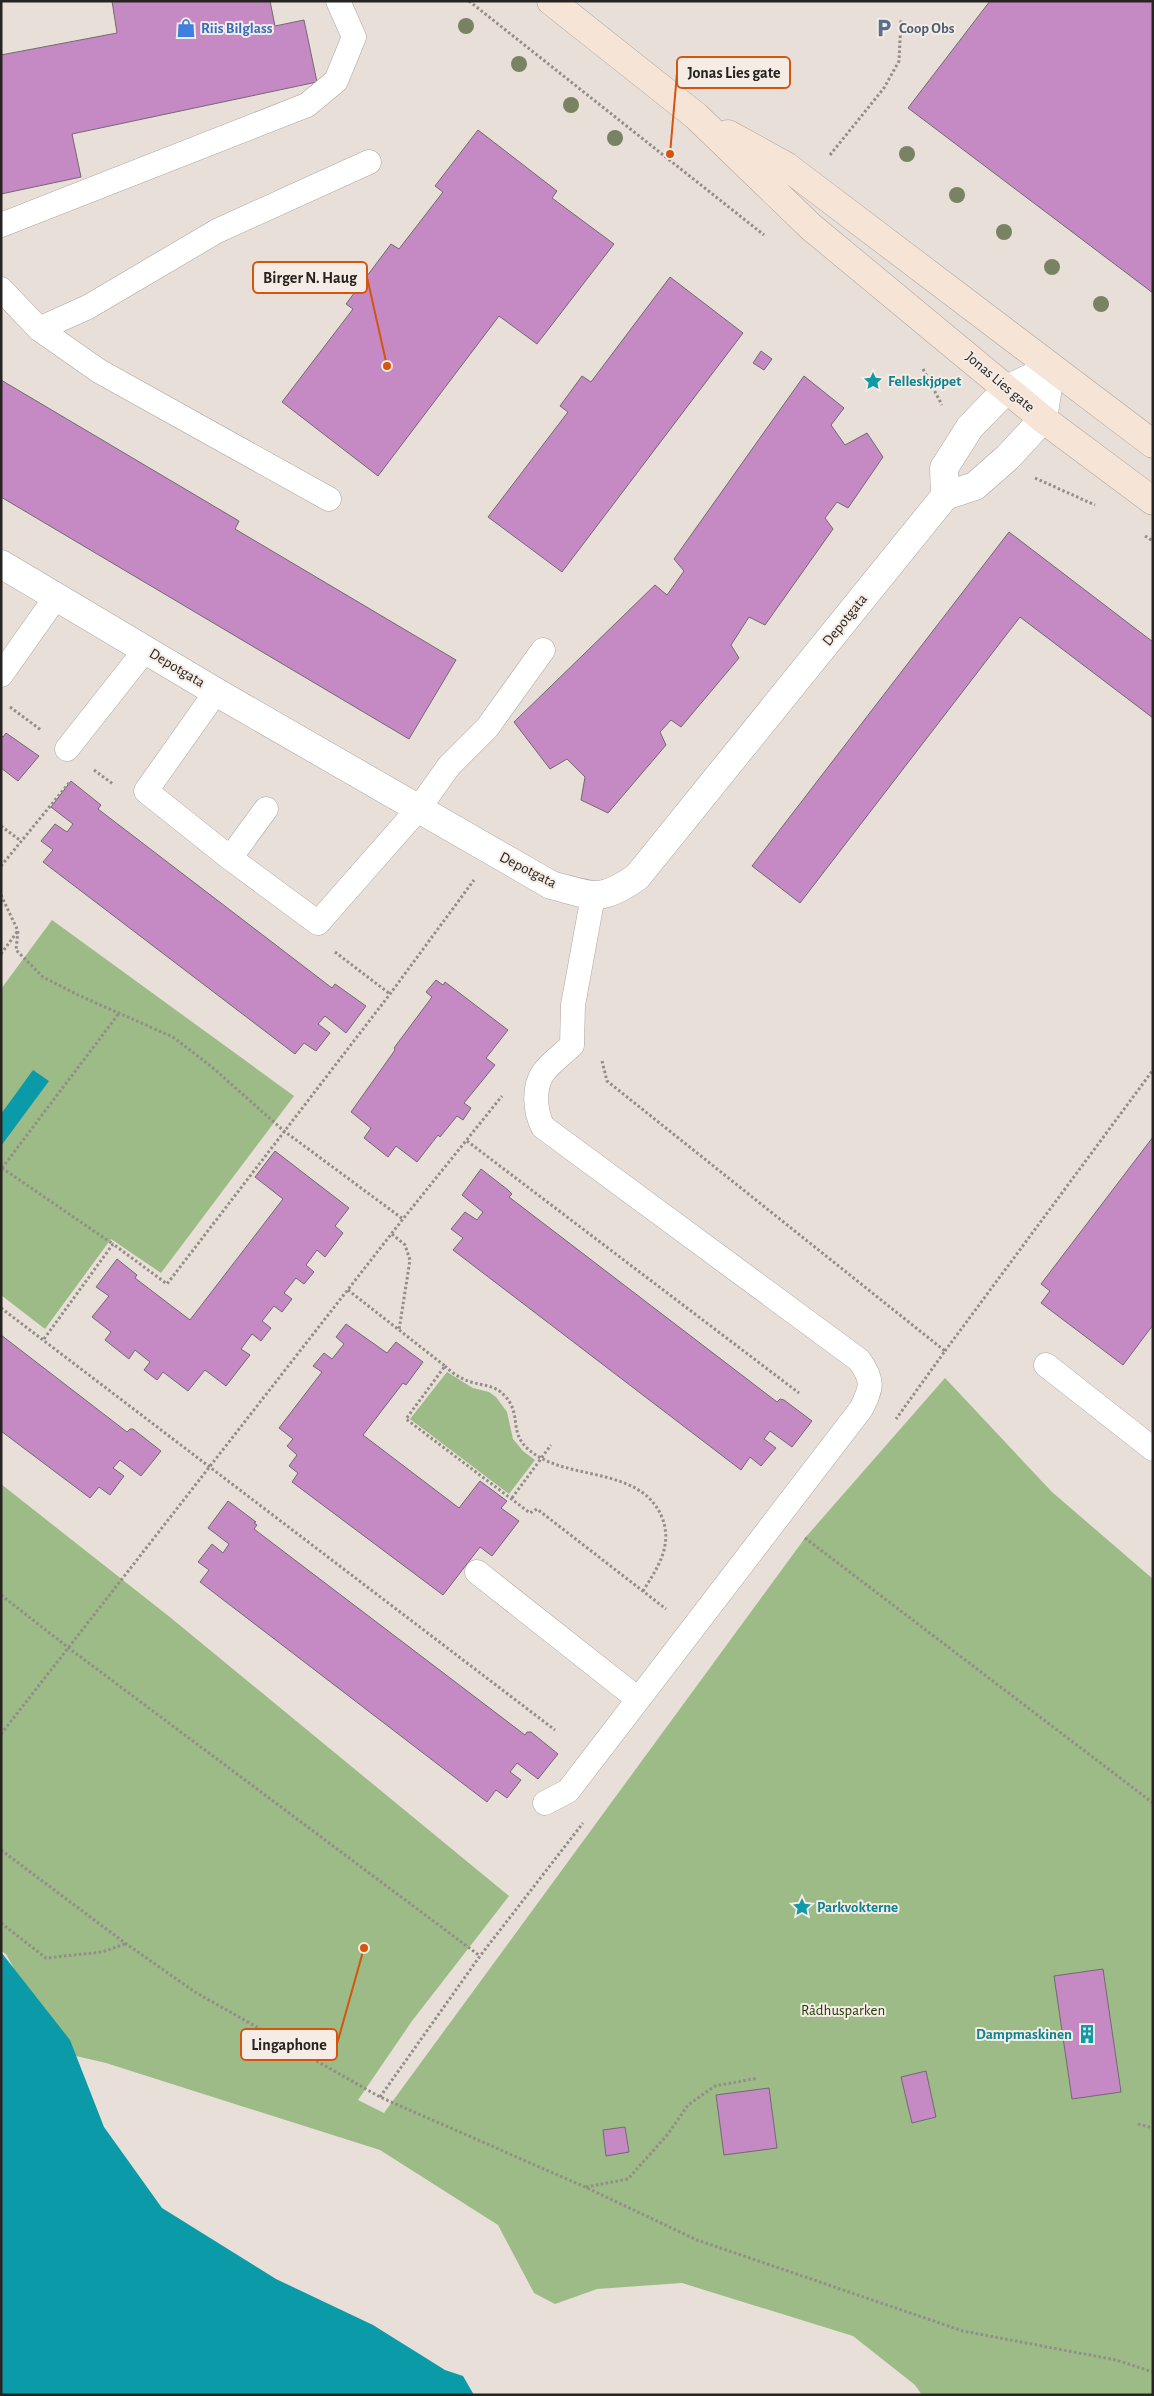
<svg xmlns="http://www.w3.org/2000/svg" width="1154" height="2396" font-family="'Alegreya Sans',sans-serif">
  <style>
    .green { fill: #9cbb87 }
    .water { fill: #0b9ba8 }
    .building { fill: #c58ac4; stroke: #716a71 }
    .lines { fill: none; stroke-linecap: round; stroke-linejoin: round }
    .service-casing { stroke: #ada59f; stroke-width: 25 }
    .minor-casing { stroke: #ada59f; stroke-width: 29 }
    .secondary-casing { stroke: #ada59f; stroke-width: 29 }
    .path { stroke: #938c88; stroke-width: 3; stroke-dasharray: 2.5 2.5; stroke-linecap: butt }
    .service { stroke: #fff; stroke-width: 24 }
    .minor { stroke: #fff; stroke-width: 28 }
    .secondary { stroke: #f6e4d6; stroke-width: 28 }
    .tree { fill: #798364 }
    .labels { text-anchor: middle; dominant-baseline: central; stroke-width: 4; stroke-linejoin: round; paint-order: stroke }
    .shop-label { font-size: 15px; font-weight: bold; fill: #366cbe; stroke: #f5ece5; text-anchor: start }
    .service-label { font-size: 15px; font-weight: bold; fill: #4e5e75; stroke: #f5ece5; text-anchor: start }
    .culture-label { font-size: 15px; font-weight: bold; fill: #0d838f; stroke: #f5ece5; text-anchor: start }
    .street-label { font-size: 15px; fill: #262321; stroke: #f5ece5 }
    .park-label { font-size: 15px; fill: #1f3805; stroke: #f5ece5 }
    .leader { fill: none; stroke: #d5540e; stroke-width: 2 }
    .callout-dot { fill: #d5540e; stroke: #f5ece5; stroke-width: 2 }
    .callout { fill: #f5ece5; stroke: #d5540e; stroke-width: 2 }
    .callout-label { font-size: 16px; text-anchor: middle; font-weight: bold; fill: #262321 }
  </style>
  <rect width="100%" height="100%" fill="#e8dfd8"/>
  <!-- green -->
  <path class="green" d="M52,920L294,1096L161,1273L111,1239L45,1329L1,1295V989Z
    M447,1372L473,1388L489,1392L496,1397L507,1412L513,1439L523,1451L535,1460L509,1494L410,1419Z
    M945,1378L1052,1492L1153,1579V2395H922L915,2385L853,2336L682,2283L597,2289L555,2304L534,2293L498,2225L380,2150L106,2063L59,2052L6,1954L1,1951V1484L171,1618L509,1896L412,2021L358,2100L384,2113L805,1538Z"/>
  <!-- water -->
  <path class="water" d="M33,1070L49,1081L1,1146V1114Z
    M1,1952L70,2040L104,2127L162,2208L276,2279L373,2325L445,2370L463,2376L474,2395H1Z"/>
  <!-- building -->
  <path class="building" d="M112,1H270L275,26L304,20L317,82L72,134L81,177L1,194V55L117,33Z
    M990,1H1153V293L908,108Z
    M478,130L557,191L552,198L614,244L537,344L499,316L378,476L282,402L353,309L346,304L391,244L399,249L443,192L435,186Z
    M670,277L743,333L562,572L488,517L568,412L560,406L582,376L591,382Z
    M761,351L772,359L764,370L753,363Z
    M804,376L844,408L831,425L845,445L867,433L883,457L848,508L837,502L825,518L833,529L765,625L749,617L731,645L739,658L681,727L671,720L660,732L666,745L608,813L581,800L585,777L567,759L550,769L514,722L655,585L667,595L684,571L674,559Z
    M1,380L239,521L235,529L456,660L409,739L1,497Z
    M1009,532L1153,642V718L1020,617L800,903L752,866Z
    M6,733L39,756L18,781L1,768V736L3,737Z
    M71,781L101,805L98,809L332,988L335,984L366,1006L346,1033L325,1016L318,1024L330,1033L316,1051L304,1043L295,1054L43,862L53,850L41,841L55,824L67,832L73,824L51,807Z
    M436,980L443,985L445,982L508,1030L486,1058L495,1065L464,1103L471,1108L463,1120L457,1116L440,1137L438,1135L417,1162L396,1146L388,1157L364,1138L371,1128L351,1112L395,1050L394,1048L432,997L426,992Z
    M1153,1137V1325L1123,1365L1041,1303L1050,1291L1041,1284Z
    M275,1151L349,1208L335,1226L343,1233L325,1257L317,1250L306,1265L314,1272L304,1284L296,1278L284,1293L292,1299L282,1312L274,1306L262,1321L271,1328L261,1341L252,1334L241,1349L250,1355L226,1386L205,1370L188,1391L163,1372L157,1380L144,1370L150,1362L135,1350L129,1359L105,1340L111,1332L92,1317L109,1296L96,1287L117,1259L137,1275L135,1278L190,1320L283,1199L255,1177Z
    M481,1169L508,1190L512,1194L509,1197L777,1402L780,1399L784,1400L812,1421L792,1447L770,1431L764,1439L776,1448L761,1466L750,1457L741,1470L453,1250L463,1238L451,1229L465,1212L477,1220L483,1212L462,1195Z
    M346,1324L387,1353L396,1342L423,1362L406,1385L403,1383L363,1435L459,1508L480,1481L507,1501L501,1508L519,1521L492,1556L480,1547L443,1595L292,1482L298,1473L289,1466L297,1455L287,1446L293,1439L279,1428L322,1372L313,1366L324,1353L332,1359L344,1344L336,1337Z
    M1,1335L127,1432L130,1429H133L161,1451L141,1476L120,1460L113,1468L124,1476L110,1495L99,1487L90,1498L1,1431Z
    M228,1501L256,1522L254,1523L257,1525L254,1529L525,1735L527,1732H531L558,1754L538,1779L517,1763L510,1772L521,1780L507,1798L496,1790L487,1802L200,1582L209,1570L198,1562L212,1544L223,1553L229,1544L208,1528Z
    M1103,1969L1121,2092L1072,2099L1054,1976Z
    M926,2071L936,2117L912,2123L901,2077Z
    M769,2088L777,2148L724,2155L716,2095Z
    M625,2127L629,2152L606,2156L603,2130Z"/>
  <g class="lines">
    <!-- service casing -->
    <g class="service-casing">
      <path id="service" d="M1,225L307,105L336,81L354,37L338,1
        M1,289L39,329L99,371L329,499
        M39,329L88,307L217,231L369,162
        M1,675L56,597
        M216,692L146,791L230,858L318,923L419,808L449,766L487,728L543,650
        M67,749L146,649
        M230,858L266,809
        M1046,1365L1153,1449
        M477,1572L638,1699
        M545,1803L568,1791L861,1409C872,1387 874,1381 859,1360L543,1127C535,1112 533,1088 543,1073C550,1063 563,1054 572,1045L573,1005L593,896"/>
    </g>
    <!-- minor casing -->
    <g class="minor-casing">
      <path id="minor" d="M945,496L944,468L970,427L1007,389L1051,368
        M1,564L216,692L551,885C593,896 600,903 637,877L945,496L975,486L1008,457L1043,419L1051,368"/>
    </g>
    <!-- secondary casing -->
    <g class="secondary-casing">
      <path id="secondary" d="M551,1L696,116L811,227L1043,419L1153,501
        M728,134L786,166L1153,444"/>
    </g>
    <!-- path -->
    <path class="path" d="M469,1L764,235
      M830,155L884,88L899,61L901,19
      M923,369L942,405
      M1035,478L1095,505
      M1145,536L1153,541
      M10,707L41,730
      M94,770L113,784
      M1,826L21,841
      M1,866L69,783
      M1,895L18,931L16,950L43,977L78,995L173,1037L213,1068L284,1131L403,1219
      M335,952L390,994
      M1,954L17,932
      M602,1061L607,1081L945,1351L896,1419
      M467,1141L799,1393
      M2,1168L120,1012
      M2,1168L113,1244
      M392,1234L405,1245L410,1260L399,1330
      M348,1290L445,1366L406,1419L530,1513L537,1509L666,1609
      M1,1308L555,1730
      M44,1339L113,1244L167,1284L390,994L474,880
      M945,1351L1153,1070
      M445,1366C452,1373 461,1379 471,1382C484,1386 495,1385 505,1396C525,1418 503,1437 541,1458C579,1479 640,1470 661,1515C674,1544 658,1567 643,1591
      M512,1498L551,1445
      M805,1538L1153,1803
      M1,1595L70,1649L480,1956
      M1,1734L403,1219L502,1096
      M1,1850L125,1943L195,1992L380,2097L585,2187L697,2240L963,2331L1116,2360L1153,2372
      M1,1923L46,1958L102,1952L125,1944
      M380,2097L480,1956L583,1823
      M1138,2124L1153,2128
      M586,2187L628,2179L668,2134L688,2105L715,2086L758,2078"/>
    <!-- service -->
    <use href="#service" class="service"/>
    <!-- minor -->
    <use href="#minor" class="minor"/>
    <!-- secondary -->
    <use href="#secondary" class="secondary"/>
  </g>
  <!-- trees -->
  <g class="tree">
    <circle cx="466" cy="26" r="8"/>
    <circle cx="519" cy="64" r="8"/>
    <circle cx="571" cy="105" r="8"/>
    <circle cx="615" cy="138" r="8"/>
    <circle cx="907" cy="154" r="8"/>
    <circle cx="957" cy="195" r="8"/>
    <circle cx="1004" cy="232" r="8"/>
    <circle cx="1052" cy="267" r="8"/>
    <circle cx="1101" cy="304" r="8"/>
  </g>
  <!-- icons -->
  <defs>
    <g id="shop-bare" transform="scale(1.5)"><path d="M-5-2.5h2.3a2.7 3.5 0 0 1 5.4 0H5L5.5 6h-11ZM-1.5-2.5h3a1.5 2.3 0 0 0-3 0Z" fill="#3f7fe0" stroke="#f5ece5" stroke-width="2.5" paint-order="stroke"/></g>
    <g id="parking-bare" transform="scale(1.5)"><path d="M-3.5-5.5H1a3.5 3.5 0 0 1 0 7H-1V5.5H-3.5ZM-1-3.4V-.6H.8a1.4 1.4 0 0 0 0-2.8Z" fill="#5c6f8a" stroke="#f5ece5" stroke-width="2.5" paint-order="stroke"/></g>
    <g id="sight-bare" transform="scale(1.5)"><path d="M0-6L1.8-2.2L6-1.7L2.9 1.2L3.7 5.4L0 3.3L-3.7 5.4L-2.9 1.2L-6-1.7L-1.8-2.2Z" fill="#0f9aa8" stroke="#f5ece5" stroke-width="2.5" paint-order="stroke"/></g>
    <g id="building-bare" transform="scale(1.5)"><path d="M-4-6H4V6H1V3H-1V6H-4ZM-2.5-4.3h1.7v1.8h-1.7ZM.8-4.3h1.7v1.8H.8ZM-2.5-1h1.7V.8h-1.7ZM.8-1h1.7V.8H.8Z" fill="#0f9aa8" stroke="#f5ece5" stroke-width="2.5" paint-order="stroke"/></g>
  </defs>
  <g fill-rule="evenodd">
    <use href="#shop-bare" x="186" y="28"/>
    <use href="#parking-bare" x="884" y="28"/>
    <use href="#sight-bare" x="873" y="381"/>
    <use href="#sight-bare" x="802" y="1907"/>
    <use href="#building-bare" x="1087" y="2034"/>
  </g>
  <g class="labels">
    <!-- shop labels -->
    <g class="shop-label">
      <text x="201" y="28">Riis Bilglass</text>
    </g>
    <!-- service labels -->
    <g class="service-label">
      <text x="899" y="28">Coop Obs</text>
    </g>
    <!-- culture labels -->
    <g class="culture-label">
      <text x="888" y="381">Felleskjøpet</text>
      <text x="817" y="1907">Parkvokterne</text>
      <text x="1072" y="2034" text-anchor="end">Dampmaskinen</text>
    </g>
    <!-- street labels -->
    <g class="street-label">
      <text transform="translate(1000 382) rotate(40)">Jonas Lies gate</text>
      <text transform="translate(845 620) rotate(-51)">Depotgata</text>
      <text transform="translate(177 668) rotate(31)">Depotgata</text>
      <text transform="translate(528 870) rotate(27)">Depotgata</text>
    </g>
    <!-- park labels -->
    <g class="park-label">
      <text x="843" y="2010">Rådhusparken</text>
    </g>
  </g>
  <!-- callouts -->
  <path class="leader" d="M670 154L677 73M387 366L367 277M364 1948L337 2044"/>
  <g class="callout-dot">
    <circle cx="670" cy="154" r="5"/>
    <circle cx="387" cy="366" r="5"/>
    <circle cx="364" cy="1948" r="5"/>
  </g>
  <g class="callout">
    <rect x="677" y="57" width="113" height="31" rx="5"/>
    <rect x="253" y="262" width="114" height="31" rx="5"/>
    <rect x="241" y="2029" width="96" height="31" rx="5"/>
  </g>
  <g class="callout-label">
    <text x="734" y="78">Jonas Lies gate</text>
    <text x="310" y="283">Birger N. Haug</text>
    <text x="289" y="2050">Lingaphone</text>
  </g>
  <!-- border -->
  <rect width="1154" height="2396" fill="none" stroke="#262321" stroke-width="5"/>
</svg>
